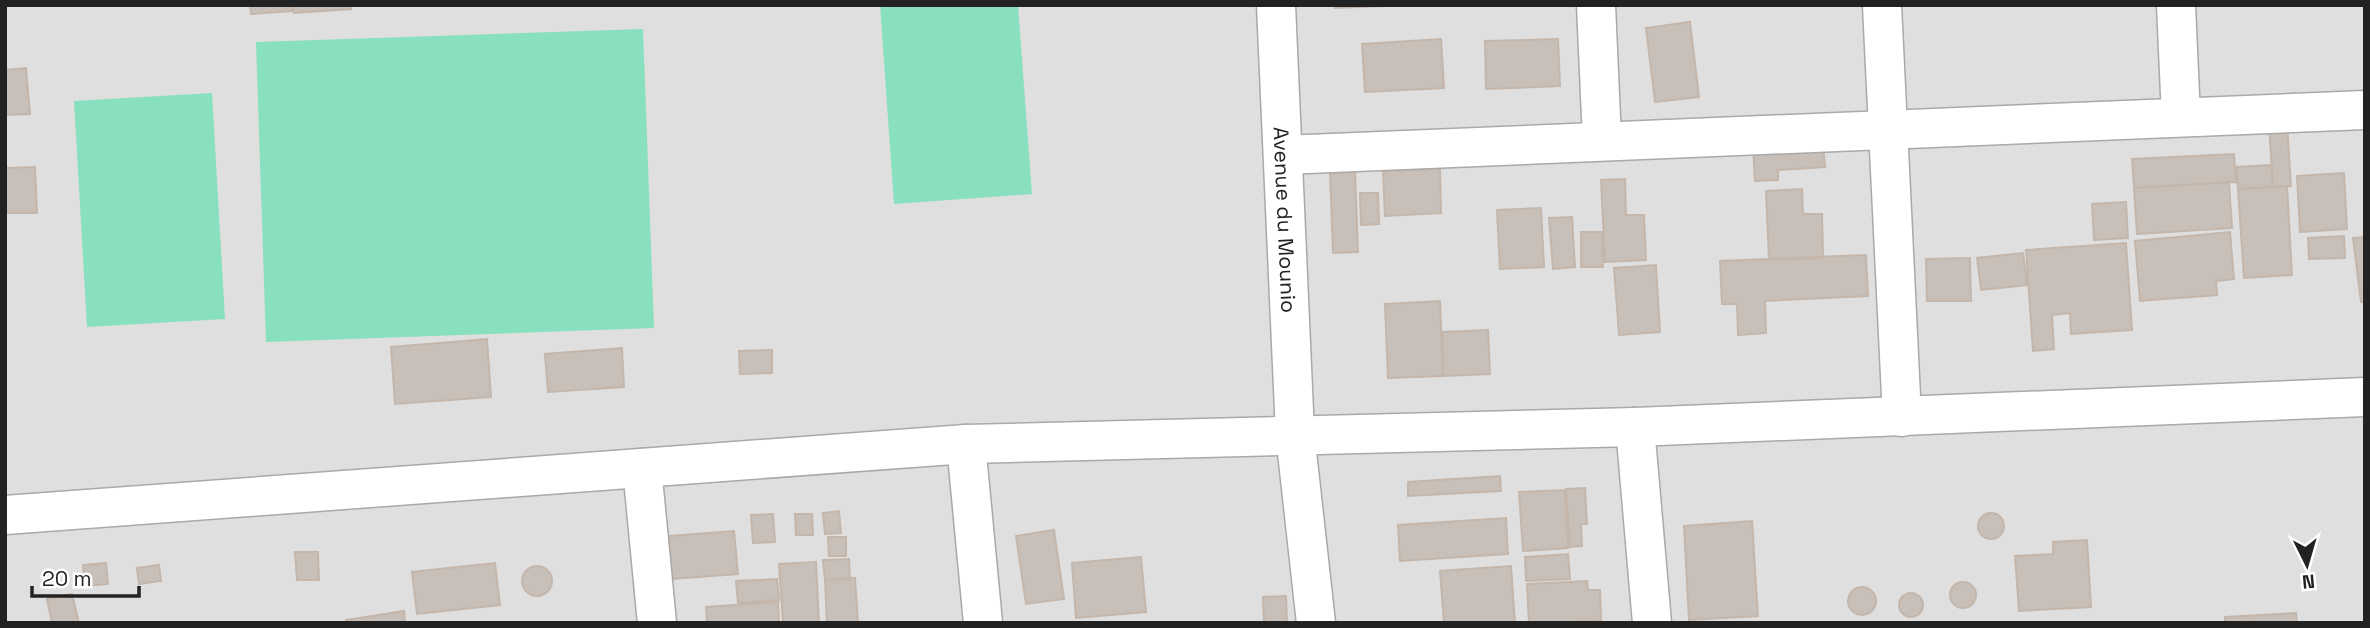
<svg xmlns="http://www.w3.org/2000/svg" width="2370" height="628" font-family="'Space Grotesk',sans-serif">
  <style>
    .residential { fill: #e0dfdf }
    .pitch { fill: #88e0be }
    .building { fill: #c7bfb8; stroke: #c4b6ab; stroke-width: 2 }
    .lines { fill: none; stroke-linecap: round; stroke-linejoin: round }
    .minor-casing { stroke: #a9a9a9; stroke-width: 41 }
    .minor { stroke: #fff; stroke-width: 38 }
    .labels { text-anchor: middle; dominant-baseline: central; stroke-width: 5; stroke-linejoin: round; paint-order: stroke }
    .street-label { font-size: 21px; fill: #222; stroke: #fff }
  </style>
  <rect width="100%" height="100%" fill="#f2efe9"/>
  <!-- residential -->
  <path class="residential" d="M5,5H2365V623H5Z"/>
  <!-- pitch -->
  <path class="pitch" d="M880,5H1018L1032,194L894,204Z
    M643,29L654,328L266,342L256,42Z
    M212,93L225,319L87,327L74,101Z"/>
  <!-- building -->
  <path class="building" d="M250,5H292V11L251,14Z
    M294,5H351V9L294,13Z
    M1335,5H1409L1335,8Z
    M1690,22L1699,97L1655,102L1646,28Z
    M1441,39L1444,88L1365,92L1362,44Z
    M1558,39L1560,86L1486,89L1485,41Z
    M26,68L30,114L5,115V70Z
    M2287,123L2291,186L2273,187L2269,124Z
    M1823,145L1825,167L1778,170V180L1755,181L1753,148Z
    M2234,154L2236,182L2134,188L2132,159Z
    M2271,165L2273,187L2238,189L2236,167Z
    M35,167L37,213H5V168Z
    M1440,169L1441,213L1385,216L1383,171Z
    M1355,172L1358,252L1333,253L1330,173Z
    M2344,173L2347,229L2300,232L2297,176Z
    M1625,179L1626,215H1644L1646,260L1605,262L1601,180Z
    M2229,182L2232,228L2137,234L2134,188Z
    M2287,186L2292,275L2244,278L2238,189Z
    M1802,189L1803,214H1822L1823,258L1769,260L1766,191Z
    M1360,193H1378L1379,224L1361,225Z
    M2126,202L2128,238L2094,240L2092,204Z
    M1541,208L1544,267L1500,269L1497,210Z
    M1572,217L1575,267L1553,269L1549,218Z
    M1581,232H1602L1603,267H1581Z
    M2230,232L2234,279L2216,281L2217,295L2140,301L2135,241Z
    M2344,236L2345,258L2309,259L2308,238Z
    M2365,237V302H2361L2353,238Z
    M2126,243L2132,330L2071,334L2070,313L2052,315L2054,349L2033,351L2026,250Z
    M2023,253L2027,285L1981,290L1977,258Z
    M1866,255L1868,296L1765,301L1766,333L1738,335L1737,304H1722L1720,261Z
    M1970,258L1971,301H1927L1926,259Z
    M1656,265L1660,332L1619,335L1614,268Z
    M1440,301L1443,376L1388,378L1385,304Z
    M1488,330L1490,374L1443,376L1442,332Z
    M487,339L491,397L395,404L391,347Z
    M622,348L624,387L548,392L545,354Z
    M772,350V373L740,374L739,351Z
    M1500,476L1501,491L1408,496V482Z
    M1585,488L1587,524H1581L1582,546L1570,547L1566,489Z
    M1565,490L1568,548L1523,551L1519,492Z
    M839,511L841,533L825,534L823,513Z
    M1978 526a13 13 0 1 1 26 0a13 13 0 1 1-26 0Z
    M773,514L775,542L753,543L751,515Z
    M795,514H812L813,535H796Z
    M1506,518L1508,554L1400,561L1398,525Z
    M1752,521L1758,616L1689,620L1684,526Z
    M1054,530L1064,599L1026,604L1016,536Z
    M734,531L738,574L672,579L669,536Z
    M828,537H846V556H829Z
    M2087,540L2091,607L2019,611L2015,556L2053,554V542Z
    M295,552H318L319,580H297Z
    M1568,554L1570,579L1526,581L1525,557Z
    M1141,557L1146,612L1076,618L1072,563Z
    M849,559L850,579L825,580L823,560Z
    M816,562L819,623H783L779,564Z
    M106,563L108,584L85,586L83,565Z
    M495,563L500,605L417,614L412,572Z
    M159,565L161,581L139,584L137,568Z
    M1511,566L1515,623H1444L1440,571Z
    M522 581a15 15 0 1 1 30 0a15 15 0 1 1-30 0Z
    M855,578L858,623H827L825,580Z
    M777,579L779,600L738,603L736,581Z
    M1587,581L1588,590H1600L1601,621L1529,623L1527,584Z
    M1950 595a13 13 0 1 1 26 0a13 13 0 1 1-26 0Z
    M1848 601a14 14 0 1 1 28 0a14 14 0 1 1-28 0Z
    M1899 605a12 12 0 1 1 24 0a12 12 0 1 1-24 0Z
    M72,594L79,623H52L47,599Z
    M1286,596L1287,623H1264L1263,597Z
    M778,602L779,623H707L706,607Z
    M404,611L405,623H346V620Z
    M2296,613L2297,623H2225V617Z"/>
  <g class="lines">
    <!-- minor casing -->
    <g class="minor-casing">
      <g id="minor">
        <path id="s1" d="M1276,5L1295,434L1316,623"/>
        <path d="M1596,5L1602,140"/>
        <path d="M1882,5L1902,417"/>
        <path d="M2176,5L2181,117"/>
        <path d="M1283,155L2365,110"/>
        <path d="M1635,427L1652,623"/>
        <path d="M966,444L983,623"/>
        <path d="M642,468L657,623"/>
        <path d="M5,515L966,444L1635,427L2365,397"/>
      </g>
    </g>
    <!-- minor -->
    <use href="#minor" class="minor"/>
  </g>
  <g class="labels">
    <!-- street labels -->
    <g class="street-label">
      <text stroke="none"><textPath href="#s1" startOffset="215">Avenue du Mounio</textPath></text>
    </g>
  </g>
  <!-- border -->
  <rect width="2370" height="628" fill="none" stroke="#222222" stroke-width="14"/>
  <!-- north arrow -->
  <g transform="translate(2307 565) rotate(175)" stroke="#ffffff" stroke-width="5" paint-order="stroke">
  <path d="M0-5L12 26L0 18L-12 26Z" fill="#222222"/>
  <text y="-10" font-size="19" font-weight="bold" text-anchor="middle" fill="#222222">N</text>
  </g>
  <!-- scale -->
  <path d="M32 586v10h107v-10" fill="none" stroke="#222222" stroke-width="3.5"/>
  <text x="42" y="586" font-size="21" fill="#222222" stroke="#ffffff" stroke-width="5" paint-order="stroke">20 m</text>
</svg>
